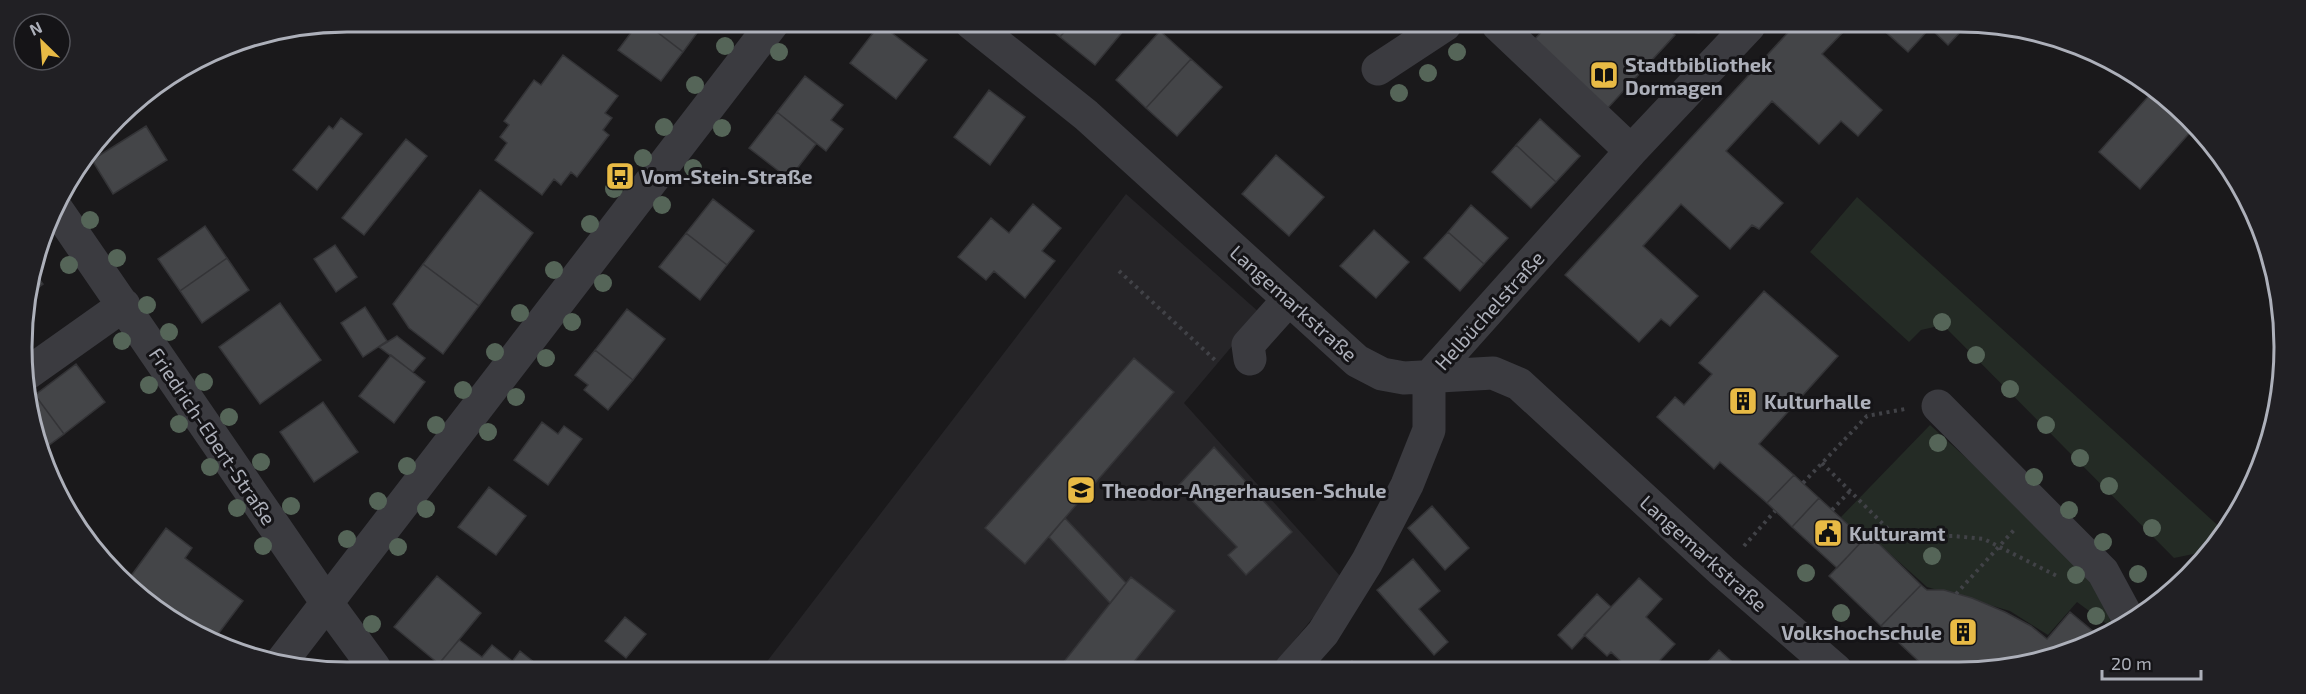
<svg xmlns="http://www.w3.org/2000/svg" width="2306" height="694" font-family="'Exo 2',sans-serif">
  <style>
    .built { fill: #262528 }
    .green { fill: #242b25 }
    .building { fill: #444548; stroke: #343437; stroke-width: 1.5 }
    .lines { fill: none; stroke-linecap: round; stroke-linejoin: round }
    .path { stroke: #414247; stroke-width: 4; stroke-dasharray: 3 4.5; stroke-linecap: butt }
    .minor { stroke: #3b3b40; stroke-width: 33 }
    .tree { fill: #556558 }
    .labels { text-anchor: middle; dominant-baseline: central; stroke-width: 6; stroke-linejoin: round; paint-order: stroke }
    .poi-label { font-size: 20px; font-weight: bold; fill: #adb0ba; stroke: #151417; text-anchor: start }
    .street-label { font-size: 20px; fill: #adb0ba; stroke: #151417 }
    .rim { fill: none; stroke: #adb0ba; stroke-width: 3 }
  </style>
  <rect width="100%" height="100%" fill="#1a191b"/>
  <!-- built -->
  <path class="built" d="M1126,194L1260,313L1184,403L1342,578L1329,598L1271,669L762,668Z"/>
  <!-- green -->
  <path class="green" d="M1857,197L2224,531L2208,551L2174,558L1943,325L1921,330L1909,342L1810,252Z
    M1930,425L2089,569L2100,585L2112,628L2077,602L2048,635L2010,611L1927,587L1869,535L1864,539L1841,517Z"/>
  <!-- building -->
  <path class="building" d="M639,22H644L683,52L661,81L618,50Z
    M644,22H705L683,52Z
    M880,24L927,60L896,99L850,63Z
    M1044,24H1071L1060,37Z
    M1071,24H1129L1095,65L1060,37Z
    M1547,26H1701L1699,33L1666,28L1675,35L1606,110L1533,41Z
    M1794,26L1848,27L1822,54L1882,110L1858,136L1841,121L1819,144L1772,101L1726,151L1783,203L1759,229L1752,225L1730,249L1681,204L1643,246L1698,296L1670,326L1661,319L1639,342L1565,275Z
    M1880,27H1965L1948,45L1930,28L1908,52Z
    M1160,31L1191,59L1146,108L1116,80Z
    M563,55L618,96L605,113L612,118L603,130L609,135L577,177L571,172L561,185L554,179L542,195L495,160L507,143L500,137L509,125L504,121L534,80L541,85Z
    M1191,59L1222,87L1177,136L1146,108Z
    M805,76L843,105L831,120L843,129L826,151L777,112Z
    M989,90L1025,117L990,165L954,137Z
    M2154,90L2193,129L2140,189L2099,152Z
    M777,112L816,144L789,179L749,148Z
    M341,118L362,134L317,190L293,170L329,126L333,129Z
    M1540,119L1580,156L1556,182L1516,145Z
    M146,126L167,160L113,194L92,160Z
    M406,139L427,156L364,235L342,218Z
    M1516,145L1556,182L1531,208L1492,172Z
    M1276,155L1324,197L1289,236L1242,194Z
    M480,190L533,233L479,306L423,264Z
    M713,199L754,231L727,265L686,233Z
    M1033,204L1061,228L1042,251L1055,261L1025,298L994,271L986,280L958,257L991,218L1009,233Z
    M1471,205L1508,238L1484,264L1448,232Z
    M205,226L227,258L180,291L158,259Z
    M1374,230L1409,262L1376,298L1340,266Z
    M1448,232L1484,264L1460,291L1424,258Z
    M686,233L727,265L700,300L659,267Z
    M335,245L357,277L336,292L314,259Z
    M227,258L249,290L202,323L180,291Z
    M423,264L479,306L443,354L409,328L393,304Z
    M34,272L43,284L27,296Z
    M1764,291L1838,356L1759,444L1794,475L1767,503L1720,462L1714,469L1657,417L1675,397L1684,405L1712,374L1699,363Z
    M280,303L321,360L260,404L219,347Z
    M365,307L387,341L363,357L341,323Z
    M627,309L665,339L633,380L595,350Z
    M397,336L425,358L413,372L379,347Z
    M595,350L633,380L608,410L584,390L588,385L575,375Z
    M391,355L425,382L394,423L359,396Z
    M1134,358L1174,392L1025,564L985,528Z
    M76,364L105,402L64,434L35,395Z
    M35,395L64,434L41,451L32,431L30,399Z
    M323,402L358,452L314,482L280,432Z
    M542,422L558,434L564,426L582,439L548,485L514,460Z
    M1214,447L1292,532L1246,575L1228,555L1237,547L1178,486Z
    M1794,475L1819,498L1792,527L1767,503Z
    M489,487L526,516L496,555L458,527Z
    M1819,498L1864,539L1837,568L1792,527Z
    M1432,506L1469,548L1445,570L1408,528Z
    M1065,518L1126,583L1110,603L1049,537Z
    M166,528L192,548L185,558L243,601L215,638L184,626L146,598L128,580Z
    M1869,534L1921,585L1881,626L1829,576Z
    M1413,559L1440,591L1419,609L1448,642L1434,655L1377,590Z
    M437,576L481,613L439,664L394,627Z
    M1131,577L1175,611L1129,668H1059Z
    M1639,578L1662,599L1646,617L1675,644L1651,670L1625,669L1627,667L1611,652L1607,656L1584,635Z
    M1921,585L1927,590H1944L1972,598L2005,612L2031,626L2047,639L2070,612L2101,638L2084,648L2001,670H1928L1881,626Z
    M1597,594L1611,607L1572,649L1558,635Z
    M625,617L646,634L626,658L605,641Z
    M459,640L482,657L492,645L512,661L508,667H436Z
    M1719,650L1741,670H1700Z
    M520,651L540,667H508Z
    M1352,661L1362,669H1346Z"/>
  <g class="lines">
    <!-- path -->
    <path class="path" d="M1119,271L1215,360
      M1822,463L1895,536H1953L1984,539L2057,576
      M1803,483L1867,416L1905,409
      M1832,510L1850,491
      M1744,546L1775,511
      M1956,594L2014,530"/>
    <!-- minor -->
    <path class="minor" d="M971,23L1086,115L1357,361L1382,374L1404,378L1493,373L1519,384L1722,571L1836,670
      M1498,25L1631,151
      M1378,69L1445,25
      M54,205L327,603L374,667
      M1250,359L1248,345L1289,299
      M28,373L124,305
      M1938,406L2103,572L2129,620
      M279,665L773,23
      M1291,669L1323,633L1367,562L1407,485L1429,430V377L1631,151L1749,26"/>
  </g>
  <!-- trees -->
  <g class="tree">
    <circle cx="725" cy="46" r="9"/>
    <circle cx="779" cy="52" r="9"/>
    <circle cx="1457" cy="52" r="9"/>
    <circle cx="1428" cy="73" r="9"/>
    <circle cx="695" cy="85" r="9"/>
    <circle cx="1399" cy="93" r="9"/>
    <circle cx="664" cy="127" r="9"/>
    <circle cx="722" cy="128" r="9"/>
    <circle cx="643" cy="158" r="9"/>
    <circle cx="693" cy="168" r="9"/>
    <circle cx="614" cy="189" r="9"/>
    <circle cx="662" cy="205" r="9"/>
    <circle cx="90" cy="220" r="9"/>
    <circle cx="590" cy="224" r="9"/>
    <circle cx="117" cy="258" r="9"/>
    <circle cx="69" cy="265" r="9"/>
    <circle cx="554" cy="270" r="9"/>
    <circle cx="603" cy="283" r="9"/>
    <circle cx="147" cy="305" r="9"/>
    <circle cx="520" cy="313" r="9"/>
    <circle cx="572" cy="322" r="9"/>
    <circle cx="1942" cy="322" r="9"/>
    <circle cx="169" cy="332" r="9"/>
    <circle cx="122" cy="341" r="9"/>
    <circle cx="495" cy="352" r="9"/>
    <circle cx="1976" cy="355" r="9"/>
    <circle cx="546" cy="358" r="9"/>
    <circle cx="204" cy="382" r="9"/>
    <circle cx="149" cy="385" r="9"/>
    <circle cx="2010" cy="389" r="9"/>
    <circle cx="463" cy="390" r="9"/>
    <circle cx="516" cy="397" r="9"/>
    <circle cx="229" cy="417" r="9"/>
    <circle cx="179" cy="424" r="9"/>
    <circle cx="436" cy="425" r="9"/>
    <circle cx="2046" cy="425" r="9"/>
    <circle cx="488" cy="432" r="9"/>
    <circle cx="1938" cy="443" r="9"/>
    <circle cx="2080" cy="458" r="9"/>
    <circle cx="261" cy="462" r="9"/>
    <circle cx="407" cy="466" r="9"/>
    <circle cx="210" cy="467" r="9"/>
    <circle cx="2034" cy="477" r="9"/>
    <circle cx="2109" cy="486" r="9"/>
    <circle cx="378" cy="501" r="9"/>
    <circle cx="291" cy="506" r="9"/>
    <circle cx="237" cy="508" r="9"/>
    <circle cx="426" cy="509" r="9"/>
    <circle cx="2069" cy="510" r="9"/>
    <circle cx="2152" cy="528" r="9"/>
    <circle cx="347" cy="539" r="9"/>
    <circle cx="2103" cy="542" r="9"/>
    <circle cx="263" cy="546" r="9"/>
    <circle cx="398" cy="547" r="9"/>
    <circle cx="1932" cy="556" r="9"/>
    <circle cx="1806" cy="573" r="9"/>
    <circle cx="2138" cy="574" r="9"/>
    <circle cx="2076" cy="575" r="9"/>
    <circle cx="1841" cy="613" r="9"/>
    <circle cx="2096" cy="616" r="9"/>
    <circle cx="372" cy="624" r="9"/>
  </g>
  <!-- icons -->
  <defs>
    <g id="library-square" transform="scale(1.5)"><rect x="-9" y="-9" width="18" height="18" rx="4" fill="#e8ba45" stroke="#151417"/><path d="M-6-4Q-3-5.5-.7-3.5V5Q-3 3-6 4ZM6-4Q3-5.5 .7-3.5V5Q3 3 6 4Z" fill="#111"/></g>
    <g id="bus-square" transform="scale(1.5)"><rect x="-9" y="-9" width="18" height="18" rx="4" fill="#e8ba45" stroke="#151417"/><path d="M-5-6H5V4H4V6H2V4H-2V6H-4V4H-5ZM-3.5-4V0h7V-4ZM-3.5 1.2v1.5H-2V1.2ZM2 1.2v1.5H3.5V1.2Z" fill="#111"/></g>
    <g id="building-square" transform="scale(1.5)"><rect x="-9" y="-9" width="18" height="18" rx="4" fill="#e8ba45" stroke="#151417"/><path d="M-4-6H4V6H1V3H-1V6H-4ZM-2.5-4.3h1.7v1.8h-1.7ZM.8-4.3h1.7v1.8H.8ZM-2.5-1h1.7V.8h-1.7ZM.8-1h1.7V.8H.8Z" fill="#111"/></g>
    <g id="school-square" transform="scale(1.5)"><rect x="-9" y="-9" width="18" height="18" rx="4" fill="#e8ba45" stroke="#151417"/><path d="M0-5L7-2L0 1L-7-2ZM-4 1L0 2.5L4 1V4Q0 6-4 4Z" fill="#111"/></g>
    <g id="civic-square" transform="scale(1.5)"><rect x="-9" y="-9" width="18" height="18" rx="4" fill="#e8ba45" stroke="#151417"/><path d="M-.6-6.5H3V-4.5H.6V-3L4-1V1h2V6H-6V1h2V-1L-.6-3ZM-1.2 2.5V6h2.4V2.5Z" fill="#111"/></g>
  </defs>
  <g fill-rule="evenodd">
    <use href="#library-square" x="1604" y="75"/>
    <use href="#bus-square" x="620" y="176"/>
    <use href="#building-square" x="1743" y="401"/>
    <use href="#school-square" x="1081" y="490"/>
    <use href="#civic-square" x="1828" y="533"/>
    <use href="#building-square" x="1963" y="632"/>
  </g>
  <g class="labels">
    <!-- poi labels -->
    <g class="poi-label">
      <text x="1625" y="64">Stadtbibliothek<tspan x="1625" dy="23">Dormagen</tspan></text>
      <text x="641" y="176">Vom-Stein-Straße</text>
      <text x="1764" y="401">Kulturhalle</text>
      <text x="1102" y="490">Theodor-Angerhausen-Schule</text>
      <text x="1849" y="533">Kulturamt</text>
      <text x="1942" y="632" text-anchor="end">Volkshochschule</text>
    </g>
    <!-- street labels -->
    <g class="street-label">
      <text transform="translate(1294 303) rotate(42)">Langemarkstraße</text>
      <text transform="translate(1489 310) rotate(-48)">Helbüchelstraße</text>
      <text transform="translate(213 436) rotate(56)">Friedrich-Ebert-Straße</text>
      <text transform="translate(1704 553) rotate(42)">Langemarkstraße</text>
    </g>
  </g>
  <!-- crop -->
  <path d="M0 0H2306V694H0ZM347 32H1959A315 315 0 0 1 2274 347V347A315 315 0 0 1 1959 662H347A315 315 0 0 1 32 347V347A315 315 0 0 1 347 32Z" fill="#212024" fill-rule="evenodd"/>
  <path class="rim" d="M347 32H1959A315 315 0 0 1 2274 347V347A315 315 0 0 1 1959 662H347A315 315 0 0 1 32 347V347A315 315 0 0 1 347 32Z"/>
  <!-- north arrow -->
  <g transform="translate(42 42) rotate(335)"><circle r="28" fill="#151417" stroke="#525258" stroke-width="1.5"/>
  <path d="M0-4.5L10 22L0 15L-10 22Z" fill="#e8ba45"/>
  <text y="-9" font-size="16" font-weight="bold" text-anchor="middle" fill="#adb0ba">N</text>
  </g>
  <!-- scale -->
  <path d="M2102 670v9h99v-9" fill="none" stroke="#adb0ba" stroke-width="3"/>
  <text x="2111" y="670" font-size="18" fill="#adb0ba" stroke="#151417" stroke-width="4.5" paint-order="stroke">20 m</text>
</svg>
